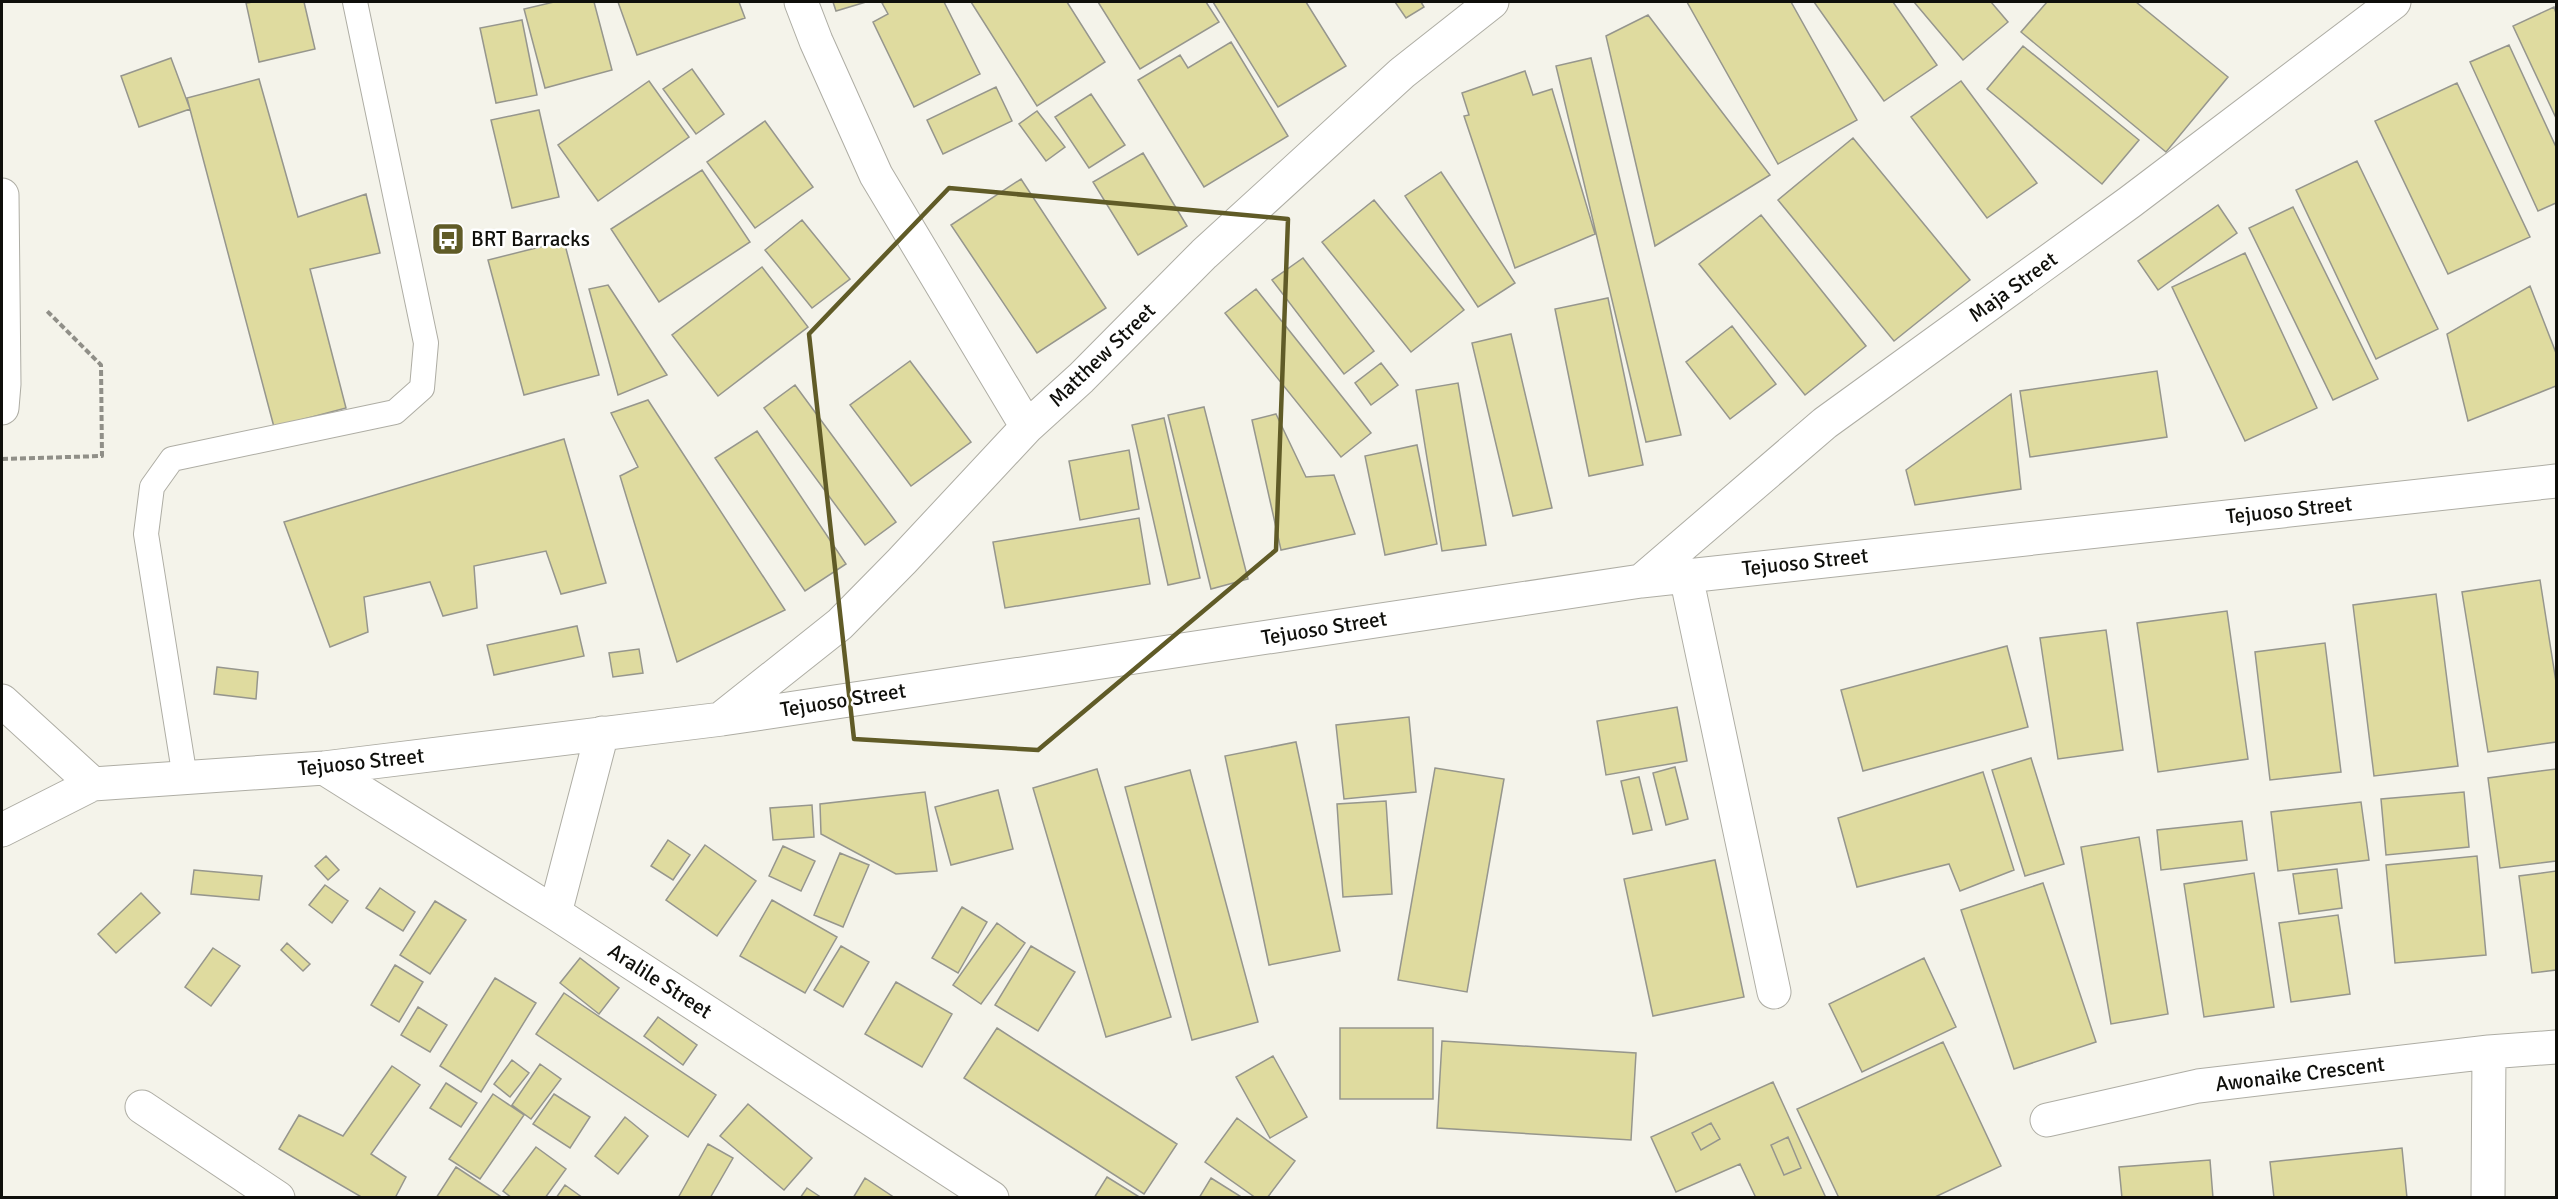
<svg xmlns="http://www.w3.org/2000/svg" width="2558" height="1199" font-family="Signika,sans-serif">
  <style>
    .building { fill: #dfdb9f; stroke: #96968d; stroke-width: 1.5; fill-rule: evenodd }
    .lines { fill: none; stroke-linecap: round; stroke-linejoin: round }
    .service-casing { stroke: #aeada4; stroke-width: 26 }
    .minor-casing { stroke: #aeada4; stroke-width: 35 }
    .primary-casing { stroke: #aeada4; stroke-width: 35 }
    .path { stroke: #908f88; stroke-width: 4; stroke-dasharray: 6 3; stroke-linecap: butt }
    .service { stroke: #fff; stroke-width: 24 }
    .minor { stroke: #fff; stroke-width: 33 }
    .primary { stroke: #fff; stroke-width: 33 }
    .marked { fill: none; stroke: #605b27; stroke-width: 4.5; stroke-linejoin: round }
    .labels { text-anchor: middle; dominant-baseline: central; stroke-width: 5; stroke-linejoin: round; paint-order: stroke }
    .poi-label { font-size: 21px; fill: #0f0f0b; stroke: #fff; text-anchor: start }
    .street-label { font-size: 21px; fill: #0f0f0b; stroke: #fff }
  </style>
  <rect width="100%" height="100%" fill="#f4f3ea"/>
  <!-- building -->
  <path class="building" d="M253,2H304L315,49L259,62L246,3Z
    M554,2H594L612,70L545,88L524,9Z
    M618,2H739L745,18L637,55Z
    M833,2H866L836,11Z
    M885,2H944L980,74L914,107L873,22L888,14L882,3Z
    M971,2H1067L1105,62L1037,106Z
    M1098,2H1206L1219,22L1140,69Z
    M1213,2H1306L1346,66L1278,107Z
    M1395,2H1421L1424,7L1406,18Z
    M1687,2H1791L1857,120L1778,164Z
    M1814,2H1893L1937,65L1884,101Z
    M1914,2H1991L2008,22L1963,60Z
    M2047,2H2136L2228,77L2166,152L2021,32Z
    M2554,7L2556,13V118L2513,26Z
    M1648,15L1770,175L1655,246L1606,36Z
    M522,20L537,95L496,103L480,28Z
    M1231,42L1288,136L1204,187L1138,80L1180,55L1188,68Z
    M2509,45L2556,147V203L2538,211L2470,62Z
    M2023,46L2139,140L2102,184L1987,89Z
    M171,58L190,109L139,127L121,76Z
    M1591,58L1681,435L1646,442L1556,66Z
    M692,69L724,114L696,134L663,89Z
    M1525,71L1533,95L1552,89L1595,234L1515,268L1464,116L1469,115L1462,93Z
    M259,79L298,217L366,194L380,253L310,269L346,408L274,427L187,98Z
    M649,81L689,137L598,201L558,145Z
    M1961,81L2037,183L1987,218L1911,117Z
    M2457,83L2530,237L2448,274L2375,121Z
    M996,87L1012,121L943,154L927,120Z
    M1091,94L1125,145L1089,168L1055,117Z
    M539,110L559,197L512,208L491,120Z
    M1037,111L1065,147L1046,161L1019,124Z
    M765,121L813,187L755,228L707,162Z
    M1853,138L1970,280L1894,341L1778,200Z
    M1143,153L1187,226L1138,255L1093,182Z
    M2357,161L2438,329L2376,359L2296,190Z
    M702,170L750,242L659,302L611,229Z
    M1441,172L1515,283L1478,307L1405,196Z
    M1021,179L1106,308L1037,353L951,225Z
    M1374,200L1464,310L1411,352L1322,242Z
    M2218,205L2237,233L2158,290L2138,261Z
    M2293,207L2378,379L2333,400L2249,228Z
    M1761,215L1866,346L1805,395L1699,264Z
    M802,220L850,279L812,308L765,250Z
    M564,241L599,375L524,395L488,260Z
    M2245,253L2317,408L2245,441L2172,287Z
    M1303,258L1374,351L1344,374L1272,280Z
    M762,267L808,327L718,396L672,335Z
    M608,285L667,375L618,395L589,289Z
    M2530,286L2556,353V386L2468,421L2447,334Z
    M1256,289L1371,433L1341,457L1225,313Z
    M1608,298L1643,465L1589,476L1555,309Z
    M1732,326L1776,384L1730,419L1686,362Z
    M1511,334L1552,508L1513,516L1472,343Z
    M910,361L971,442L911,486L850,405Z
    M1381,363L1398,385L1371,405L1355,383Z
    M2157,371L2167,437L2030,457L2020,391Z
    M1458,383L1486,545L1442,551L1416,390Z
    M795,385L896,522L865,545L764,408Z
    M2011,394L2021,489L1915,505L1906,470Z
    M648,400L785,610L677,662L620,476L638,467L611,413Z
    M1204,407L1248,579L1211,589L1168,415Z
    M1276,414L1306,477L1334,475L1355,534L1281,550L1252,420Z
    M1164,418L1200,578L1168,585L1132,425Z
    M757,431L846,564L805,591L715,458Z
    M564,439L606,583L561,594L546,551L474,566L477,608L443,616L430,582L364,597L368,632L330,647L284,522Z
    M1417,445L1437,544L1385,555L1365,456Z
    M1129,450L1139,509L1080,520L1069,461Z
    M1139,518L1150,584L1005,608L993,542Z
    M2540,580L2556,682V742L2488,752L2462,592Z
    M2436,594L2458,766L2374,776L2353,605Z
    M2227,611L2248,759L2158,772L2137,623Z
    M577,626L584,656L494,675L487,645Z
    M2106,630L2123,750L2058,759L2040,638Z
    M2325,643L2341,772L2270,780L2255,652Z
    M2007,646L2028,727L1863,771L1841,690Z
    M639,649L643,673L613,677L609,653Z
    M217,667L258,672L256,699L214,694Z
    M1677,707L1687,761L1606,775L1597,721Z
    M1409,717L1416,792L1344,799L1336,725Z
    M1296,742L1340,951L1269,965L1225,756Z
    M2031,758L2064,864L2025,876L1992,770Z
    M1675,767L1688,819L1666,825L1653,773Z
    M1435,768L1504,779L1467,992L1398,980Z
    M1097,769L1171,1017L1106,1037L1033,788Z
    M2556,769V861L2500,868L2488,778Z
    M1190,770L1258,1022L1192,1040L1125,787Z
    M1983,772L2014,870L1960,891L1949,864L1857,887L1838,818Z
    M1639,777L1652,830L1633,834L1621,781Z
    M998,790L1013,849L951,865L935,807Z
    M925,792L937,871L896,874L821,834L820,804Z
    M2464,792L2469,847L2386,855L2381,799Z
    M1386,801L1392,894L1343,897L1337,804Z
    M2361,802L2369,860L2278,871L2271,812Z
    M812,805L814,837L773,840L770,808Z
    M2242,821L2247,860L2161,870L2157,830Z
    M2139,837L2168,1014L2111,1024L2081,847Z
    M668,840L690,855L673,880L651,866Z
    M705,845L756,881L717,936L666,900Z
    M783,846L815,861L801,891L769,876Z
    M840,853L869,865L843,927L814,915Z
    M326,856L339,870L328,880L315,866Z
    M2477,856L2486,955L2395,963L2386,865Z
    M1715,860L1744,997L1653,1016L1624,879Z
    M2337,869L2342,908L2299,914L2293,874Z
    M194,870L262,876L259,900L191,894Z
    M2556,871V970L2532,973L2519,876Z
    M2254,873L2274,1007L2204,1017L2184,884Z
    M2043,883L2096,1042L2014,1069L1961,910Z
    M325,885L348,901L332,923L309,905Z
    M380,888L415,912L403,931L366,908Z
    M141,893L160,913L116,953L98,934Z
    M772,900L837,937L805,993L740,956Z
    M435,901L466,920L430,974L400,955Z
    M962,907L987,922L958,973L932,958Z
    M2338,915L2350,994L2291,1002L2279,923Z
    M997,923L1025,943L981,1004L953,985Z
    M287,943L310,964L303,971L281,950Z
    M841,946L869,962L843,1007L814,990Z
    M1031,946L1075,972L1038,1031L995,1005Z
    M213,948L240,966L211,1006L185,987Z
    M580,958L619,988L599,1014L560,983Z
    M1924,958L1956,1027L1862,1072L1829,1004Z
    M395,965L423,982L399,1022L371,1005Z
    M495,978L536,1003L481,1092L440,1066Z
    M896,982L952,1014L922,1067L865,1034Z
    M564,993L716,1095L688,1137L536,1034Z
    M418,1007L447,1025L430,1052L401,1035Z
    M658,1017L697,1045L683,1065L644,1036Z
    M997,1028L1177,1144L1144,1194L964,1078Z
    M1340,1028H1433V1099H1340Z
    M1442,1041L1636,1053L1631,1140L1437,1128Z
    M1943,1042L2001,1166L1933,1198H1839L1797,1109Z
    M1273,1056L1307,1117L1270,1138L1236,1077Z
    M512,1060L529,1073L510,1097L494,1084Z
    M540,1064L561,1079L531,1119L512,1105Z
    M392,1066L420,1085L371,1154L406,1177L395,1198H363L279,1149L299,1115L343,1136Z
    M1773,1082L1826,1198H1756L1740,1164L1676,1192L1651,1137ZM1711,1123L1720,1139L1701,1150L1692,1133ZM1788,1137L1801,1168L1784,1175L1771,1145Z
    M446,1083L477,1103L461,1127L430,1108Z
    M493,1094L524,1115L480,1179L449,1159Z
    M554,1094L590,1117L570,1148L533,1124Z
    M748,1104L812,1158L784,1190L720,1136Z
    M625,1117L648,1136L618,1174L595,1156Z
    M1237,1118L1295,1161L1267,1198H1256L1205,1162Z
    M1711,1123L1720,1139L1701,1150L1692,1133Z
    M1788,1137L1801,1168L1784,1175L1771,1145Z
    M708,1144L733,1158L710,1198H678Z
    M536,1147L566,1169L545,1198H512L503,1191Z
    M2402,1148L2407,1198H2274L2270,1162Z
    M2210,1160L2213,1198H2122L2119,1167Z
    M456,1167L503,1198H436Z
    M1107,1177L1141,1198H1094Z
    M865,1178L895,1198H853Z
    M1211,1178L1243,1198H1199Z
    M565,1185L583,1198H556Z
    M807,1188L822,1198H800Z"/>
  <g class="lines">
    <!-- service casing -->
    <g class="service-casing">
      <path id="service" d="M185,778L146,534L152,487L172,459L395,412L422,388L426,343L355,2"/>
    </g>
    <!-- minor casing -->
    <g class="minor-casing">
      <path id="minor" d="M801,2L816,41L876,175L1027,427
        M1686,576L1774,992
        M1641,581L1825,423L2130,202L2394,2
        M2,701L93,784
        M723,717L840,624L902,561L1027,427L1081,378L1204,254L1402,73L1492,2
        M324,768L555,913L992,1198
        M2,830L93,784L324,768L722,719L1641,581L2556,481
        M555,913L602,733
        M142,1107L278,1198
        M2047,1120L2198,1086L2489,1052L2556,1047
        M2488,1198L2489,1052"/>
    </g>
    <!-- primary casing -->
    <g class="primary-casing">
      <path id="primary" d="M2,195L4,384L2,408"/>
    </g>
    <!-- path -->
    <path class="path" d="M2,459L102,456L101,365L46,310"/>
    <!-- service -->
    <use href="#service" class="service"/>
    <!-- minor -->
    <use href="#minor" class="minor"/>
    <!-- primary -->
    <use href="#primary" class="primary"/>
  </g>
  <!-- marked area -->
  <path class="marked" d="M949,188L1288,219L1276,550L1038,750L854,739L809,334Z"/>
  <!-- icons -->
  <defs>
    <g id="bus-square" transform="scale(1.725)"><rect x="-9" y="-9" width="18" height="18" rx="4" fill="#605b27" stroke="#fff"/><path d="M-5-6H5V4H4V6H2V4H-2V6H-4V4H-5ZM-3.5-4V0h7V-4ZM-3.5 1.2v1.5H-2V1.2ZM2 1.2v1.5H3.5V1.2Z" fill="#fff"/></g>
  </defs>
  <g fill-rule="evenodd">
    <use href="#bus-square" x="448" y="239"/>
  </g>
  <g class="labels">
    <!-- poi labels -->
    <g class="poi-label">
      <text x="471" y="239">BRT Barracks</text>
    </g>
    <!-- street labels -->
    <g class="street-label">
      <text transform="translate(2013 287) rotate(-36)">Maja Street</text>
      <text transform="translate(1102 355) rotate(-44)">Matthew Street</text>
      <text transform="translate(2289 510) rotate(-6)">Tejuoso Street</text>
      <text transform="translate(1805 562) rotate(-6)">Tejuoso Street</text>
      <text transform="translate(1324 628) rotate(-9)">Tejuoso Street</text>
      <text transform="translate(843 700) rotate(-9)">Tejuoso Street</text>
      <text transform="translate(361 762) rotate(-6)">Tejuoso Street</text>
      <text transform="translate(660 981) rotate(33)">Aralile Street</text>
      <text transform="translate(2300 1074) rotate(-7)">Awonaike Crescent</text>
    </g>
  </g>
  <!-- border -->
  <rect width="2558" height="1199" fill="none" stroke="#0f0f0b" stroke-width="6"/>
</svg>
